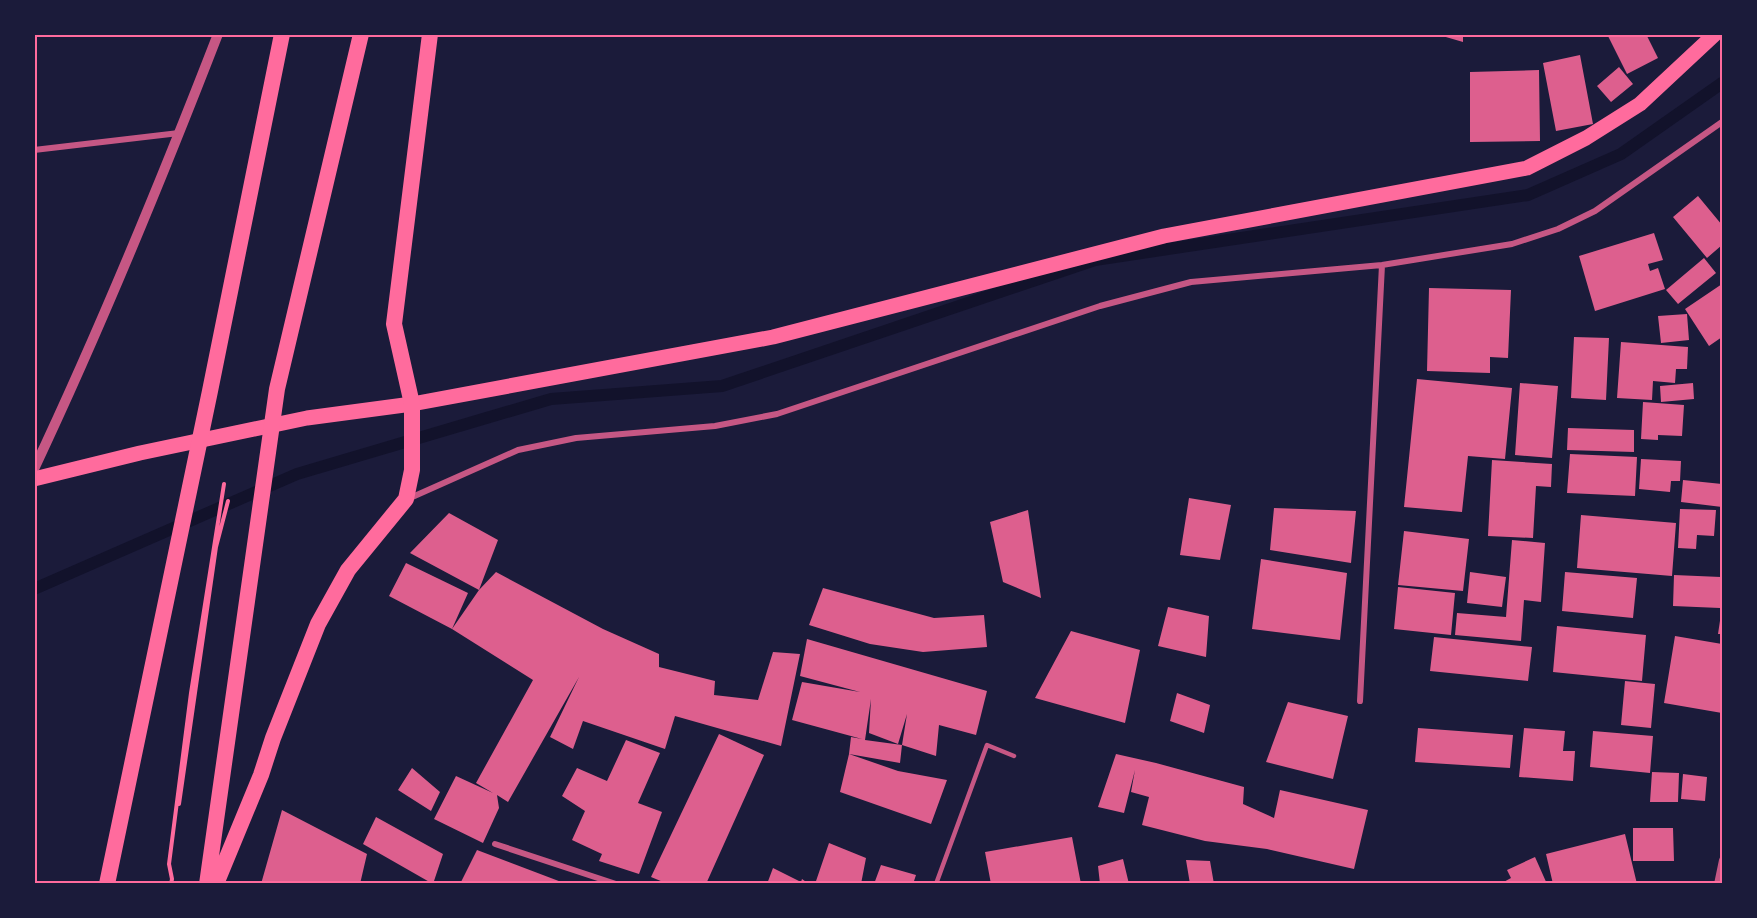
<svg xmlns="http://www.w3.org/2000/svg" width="1757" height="918" font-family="'Source Sans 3',sans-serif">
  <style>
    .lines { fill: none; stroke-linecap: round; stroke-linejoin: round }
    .stream { stroke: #12122b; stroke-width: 12 }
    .building { fill: #dd5f8e }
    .path { stroke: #ff6b9d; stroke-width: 4 }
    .service { stroke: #c65784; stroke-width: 4.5 }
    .minor { stroke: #c65784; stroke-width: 6 }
    .tertiary { stroke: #c65784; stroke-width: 10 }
    .primary { stroke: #ff6b9d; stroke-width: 15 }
    .trunk { stroke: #ff6b9d; stroke-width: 16 }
    .neatline { fill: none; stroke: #ff6b9d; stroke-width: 2 }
  </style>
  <rect width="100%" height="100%" fill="#1b1b3a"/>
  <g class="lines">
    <!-- stream -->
    <path class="stream" d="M34,589L297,474L551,399L722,386L1095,260L1528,195L1621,154L1722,83"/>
  </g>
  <!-- building -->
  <path class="building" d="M1439,34H1463V42L1439,35Z
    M1612,34H1646L1658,58L1627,74L1608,36Z
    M1580,55L1593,124L1556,131L1543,63Z
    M1619,67L1633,84L1611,102L1597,86Z
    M1539,70L1540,141L1470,142V72Z
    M1698,196L1722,225V245L1707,258L1673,217Z
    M1654,233L1663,260L1648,264L1650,271L1658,268L1665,289L1595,311L1579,256Z
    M1704,258L1716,273L1678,304L1666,290Z
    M1722,284V337L1709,346L1685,309Z
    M1429,288L1511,290L1508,358L1490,357V373L1427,371Z
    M1687,314L1689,340L1661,343L1658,316Z
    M1574,337L1609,338L1606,400L1571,398Z
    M1621,342L1688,347L1687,369H1676L1675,383L1653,381L1652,400L1617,398Z
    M1417,379L1512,388L1505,459L1468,456L1462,512L1404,507Z
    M1520,383L1558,386L1552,458L1515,455Z
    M1693,383L1694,399L1661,402L1660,386Z
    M1643,402L1684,405L1682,436L1658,435V440L1641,439Z
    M1568,428L1634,430V452L1567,450Z
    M1570,454L1637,457L1635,496L1567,493Z
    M1641,459L1681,461L1680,481H1671L1670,492L1639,489Z
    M1492,460L1552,464L1551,487L1536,486L1533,538L1488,536Z
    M1683,480L1722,484V507L1681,502Z
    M1189,498L1231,505L1220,560L1180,555Z
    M1274,508L1356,511L1351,563L1270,550Z
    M1680,509L1716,510L1714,536L1697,535L1696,549L1678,548Z
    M1028,510L1041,598L1003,582L990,522Z
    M449,513L498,540L479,590L410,553Z
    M1581,515L1676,523L1672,576L1577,568Z
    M1404,531L1469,539L1463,591L1398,585Z
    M1512,540L1545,543L1541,602L1524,600L1521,641L1455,635L1457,613L1506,617Z
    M1261,559L1347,573L1340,640L1252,629Z
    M406,563L468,593L452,629L389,596Z
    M496,572L603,629L659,654V667L715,681L714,695L758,700L773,652L800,654L781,746L675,716L665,749L583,721L573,749L550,737L579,677L508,802L497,795L499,808L483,843L434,819L456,776L493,793L476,783L533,680L452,629L479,590Z
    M1470,572L1506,577L1502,607L1467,603Z
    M1565,572L1637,578L1633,618L1562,611Z
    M1674,575L1721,577L1720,608L1673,606Z
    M1398,587L1455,593L1451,635L1394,629Z
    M823,588L934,618L984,615L987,647L923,652L870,644L809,625Z
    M1168,607L1209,616L1206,657L1158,646Z
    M1721,614H1722V634H1718Z
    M1557,626L1646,635L1642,681L1553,672Z
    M1071,631L1140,650L1125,723L1035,698Z
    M1675,636L1722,644V713L1664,703Z
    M1434,637L1532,647L1528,681L1430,671Z
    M807,639L987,691L976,735L939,725L936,756L902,745L907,714L898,744L869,733L871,699L865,740L902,745L900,763L849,754L851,737L862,739L792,720L802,682L860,692L800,676Z
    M1625,681L1655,684L1651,728L1621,725Z
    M1177,693L1210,705L1204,733L1170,721Z
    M1288,702L1348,716L1333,779L1266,762Z
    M1418,728L1513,735L1510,768L1415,762Z
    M1524,728L1565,731L1563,751H1575L1573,781L1519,777Z
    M1593,731L1653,736L1650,773L1590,767Z
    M719,734L764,755L706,884H668L651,877Z
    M626,740L660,753L638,803L662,812L639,874L599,861L602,854L572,840L585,811L562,796L577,768L607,781Z
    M849,754L898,771L947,780L931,824L840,792Z
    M1116,754L1156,763L1244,787L1243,804L1274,818L1280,790L1368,810L1354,869L1267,849L1205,841L1142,825L1149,797L1131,792L1135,770L1124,813L1098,807Z
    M412,768L440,792L431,811L398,790Z
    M1652,772L1679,773L1678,802H1650Z
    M1683,774L1707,777L1705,801L1681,799Z
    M282,810L367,854L360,884H261Z
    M376,817L443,854L433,884L363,844Z
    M1633,828H1673L1674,861H1633Z
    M1625,834L1637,884H1553L1546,854Z
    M1072,837L1081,884H991L985,852Z
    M829,843L866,858L861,884H815Z
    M477,850L564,883V884H460Z
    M1535,857L1547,884H1500L1511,878L1507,870Z
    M1123,859L1129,884H1100L1098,866Z
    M1186,860L1210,861L1214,884H1190Z
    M881,865L916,875L913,884H874Z
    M773,868L801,882L802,879L809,884H767Z"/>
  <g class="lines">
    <!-- path -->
    <path class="path" d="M179,804L216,547L228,501
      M171,884L172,879L169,864L191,693L224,484"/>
    <!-- service -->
    <path class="service" d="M936,884L987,745L1014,756"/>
    <!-- minor -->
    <path class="minor" d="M34,150L179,133
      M410,498L518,450L576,438L715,426L777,414L1100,306L1191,282L1382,265L1512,244L1558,229L1595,211L1722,122
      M1360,701L1382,265
      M495,844L616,884
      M1717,884L1722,860"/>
    <!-- tertiary -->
    <path class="tertiary" d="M34,469C101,327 161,181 218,34"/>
    <!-- primary -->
    <path class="primary" d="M34,479L140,453L307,418L412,404L773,337L1164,236L1527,168L1586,138L1640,104L1715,34"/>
    <!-- trunk -->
    <path class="trunk" d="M107,884L210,391L282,34
      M207,884L277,389L361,34
      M216,884L261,775L273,738L318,624L348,570L406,499L412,470V404L394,324L430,34"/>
  </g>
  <!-- border -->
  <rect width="1757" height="918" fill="none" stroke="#1b1b3a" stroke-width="72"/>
  <rect x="36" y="36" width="1685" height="846" class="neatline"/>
</svg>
